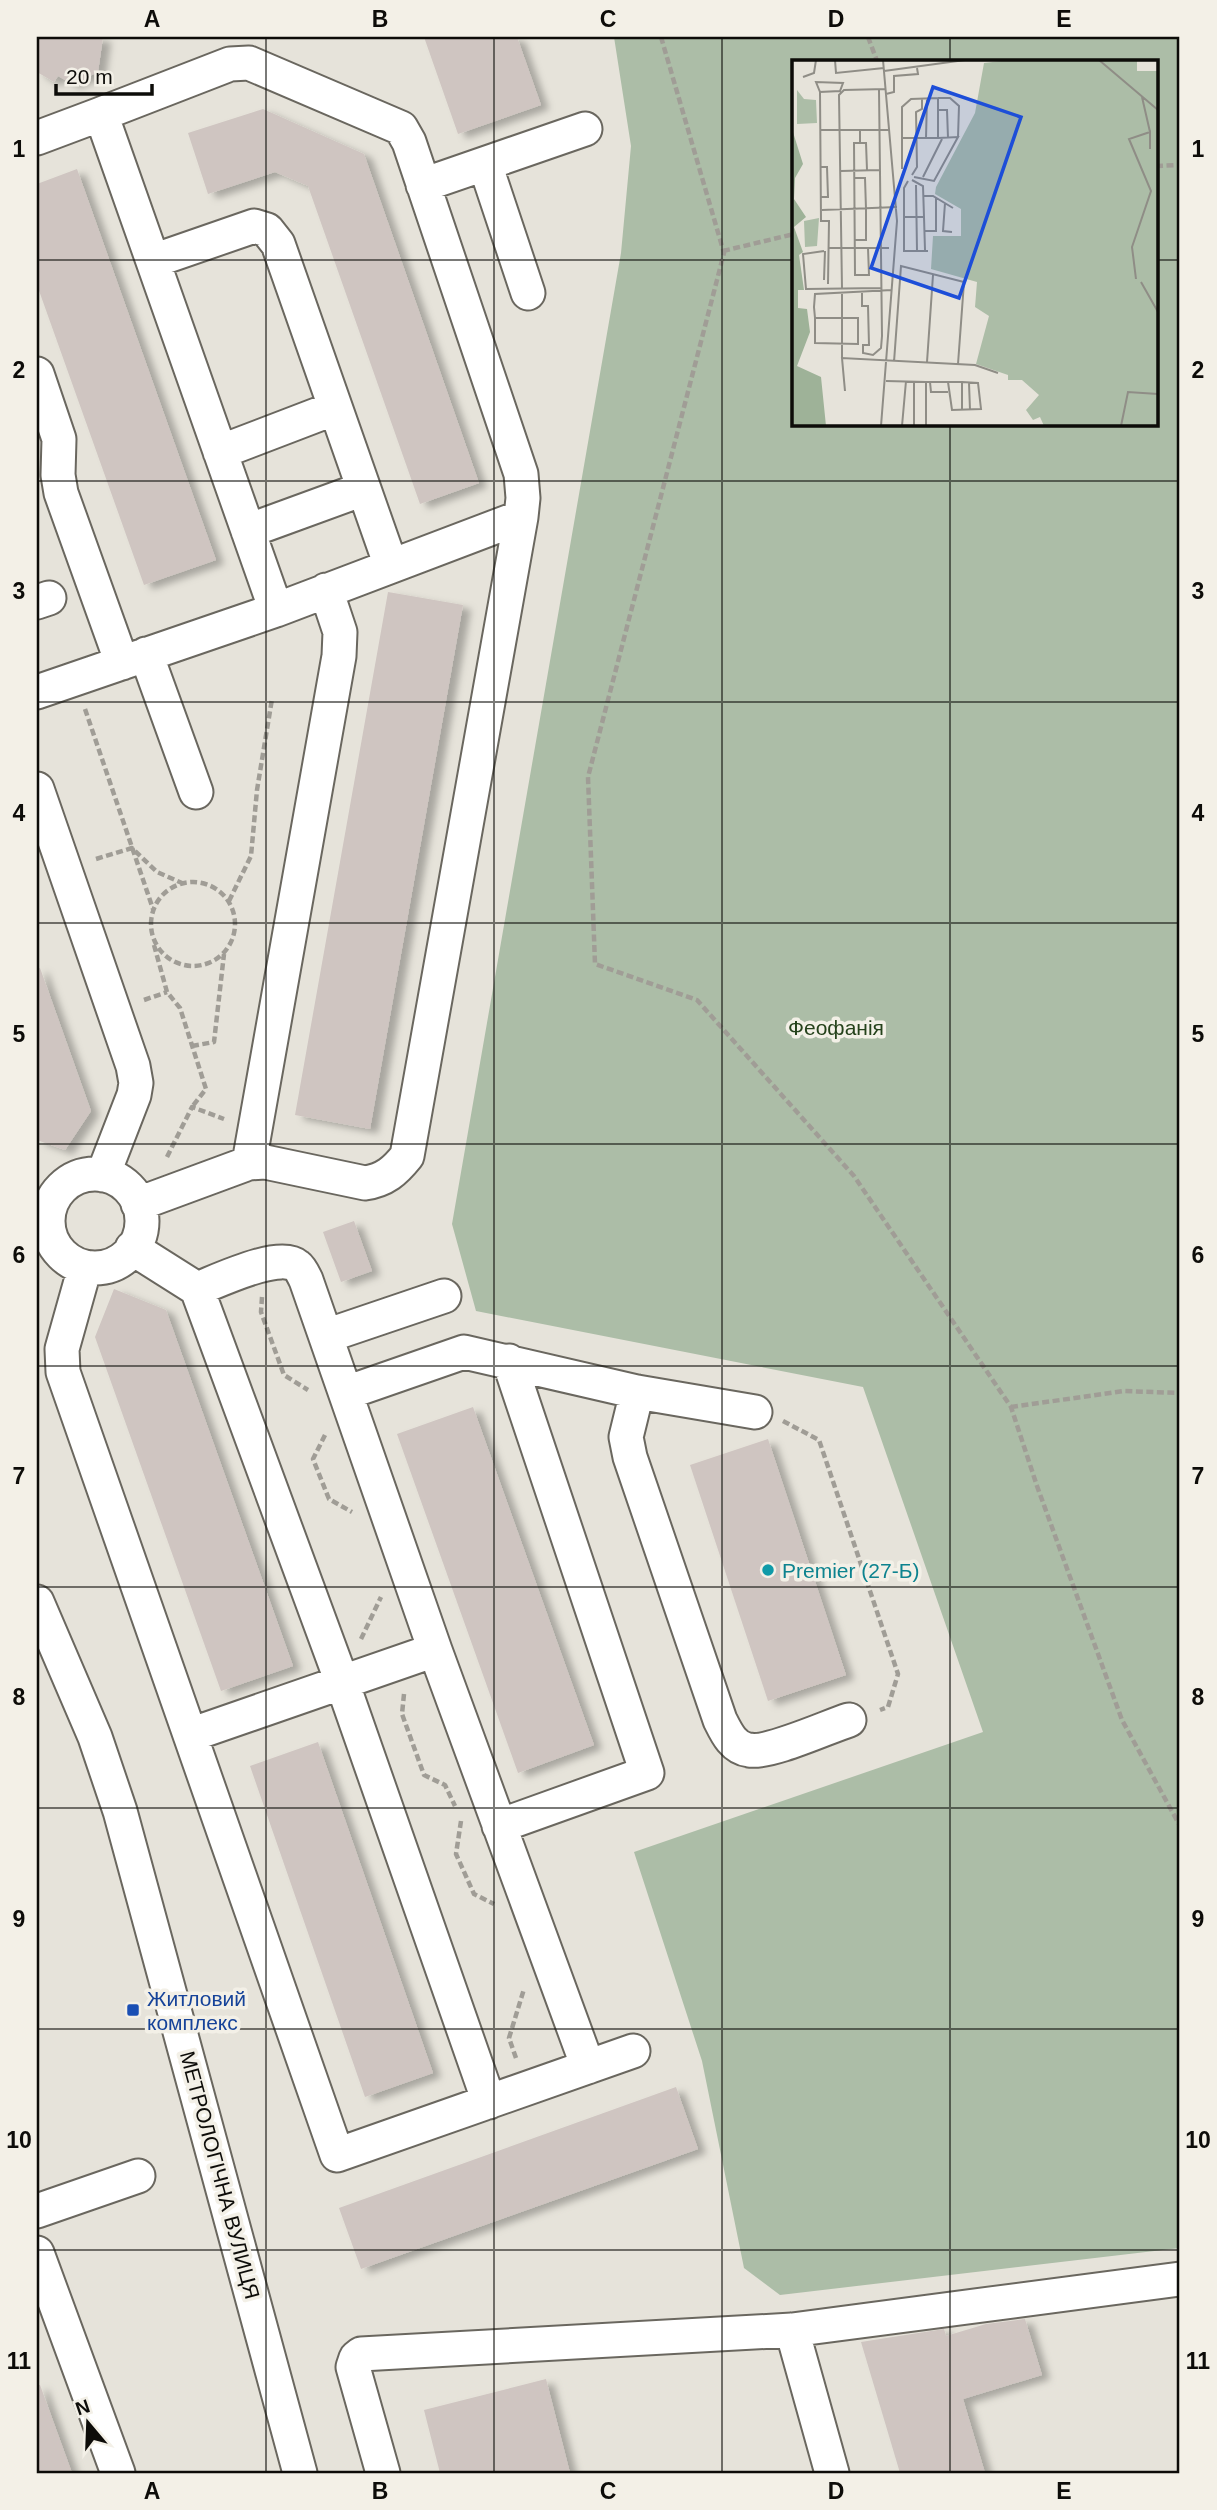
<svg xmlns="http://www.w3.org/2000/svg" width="1217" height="2510" font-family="Arial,sans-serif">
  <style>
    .green { fill: #acbda7; fill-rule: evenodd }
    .building { fill: #cfc5c1; filter: url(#shadow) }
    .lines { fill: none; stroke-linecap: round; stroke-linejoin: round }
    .minor-casing { stroke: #6a675f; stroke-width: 37 }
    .path { stroke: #a09d96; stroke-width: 4.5; stroke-dasharray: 7 3.5; stroke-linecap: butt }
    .minor { stroke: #fff; stroke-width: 33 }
    .grid { fill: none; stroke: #0d0c09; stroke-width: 2; stroke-opacity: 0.55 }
    .culture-dot { fill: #0f9aa8; stroke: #f3f0e7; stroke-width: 2.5 }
    .transit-dot { fill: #1a4fb4; stroke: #f3f0e7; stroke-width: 2.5 }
    .labels { text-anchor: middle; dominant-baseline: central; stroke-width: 7; stroke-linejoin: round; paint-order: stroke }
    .park-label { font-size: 21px; fill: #25421b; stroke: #f3f0e7 }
    .culture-label { font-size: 21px; fill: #0d838f; stroke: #f3f0e7; text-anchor: start }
    .transit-label { font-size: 21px; fill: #164399; stroke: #f3f0e7; text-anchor: start }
    .street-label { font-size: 21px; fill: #0d0c09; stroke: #f3f0e7 }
    .inset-road { fill: none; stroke: #8f8d86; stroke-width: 2 }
    .view { fill: #1d4ed8; fill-opacity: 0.15; stroke: #1d4ed8; stroke-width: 3.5 }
    .inset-edge { fill: none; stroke: #0d0c09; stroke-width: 3.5 }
    .neatline { fill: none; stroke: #0d0c09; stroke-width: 2.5 }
    .grid-label { font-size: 23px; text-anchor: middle; font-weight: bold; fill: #0d0c09 }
  </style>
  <defs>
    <filter id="shadow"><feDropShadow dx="8" dy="4.5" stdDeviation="3.5" flood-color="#0004"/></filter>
  </defs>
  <rect width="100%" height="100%" fill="#e6e3da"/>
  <!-- green -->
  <path class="green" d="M614,37H1180V2248L780,2295L744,2268L702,2061L634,1852L983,1732L863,1387L476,1311L452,1224L621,253L631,146ZM794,61H1156V424H794Z"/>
  <!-- building -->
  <path class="building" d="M37,37H103L98,72L73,84L58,76L54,82L37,72Z
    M424,37H517L541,105L458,134Z
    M263,109L364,154L479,483L420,504L308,186L275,172L208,194L188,133Z
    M77,169L216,560L144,585L37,285V184Z
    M388,592L463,605L370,1129L295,1115Z
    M40,968L91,1111L65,1150L37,1140V969Z
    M354,1221L372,1271L341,1282L323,1232Z
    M114,1289L166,1310L293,1666L221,1691L95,1337Z
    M473,1407L594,1745L518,1773L397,1434Z
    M768,1439L846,1675L768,1701L690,1465Z
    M318,1742L433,2073L365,2097L250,1766Z
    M676,2087L698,2149L361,2269L339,2208Z
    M1025,2319L1042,2375L963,2399L985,2473H900L861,2342L944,2329L946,2336L986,2324Z
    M546,2379L570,2473H440L424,2410Z
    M37,2385H40L72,2473H37Z"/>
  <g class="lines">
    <!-- minor casing -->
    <g class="minor-casing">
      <path id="minor" d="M101,114L230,64L249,63L401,128L409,142L521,474L523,498L521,517
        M37,138L101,114L276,610L37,692
        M485,164L528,293
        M423,185L585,129
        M153,261L254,226L267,230L278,244L391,566
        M37,374L59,439L58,475L61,493L122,663
        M220,452L335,408
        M248,531L363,489
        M37,602L49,598
        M146,654L196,792
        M37,789L133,1066L136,1083L134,1095L103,1175
        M249,1163L339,656L340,632L326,590
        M48 1221a47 47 0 1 1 94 0a47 47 0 1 1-94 0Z
        M138,1204L249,1163L265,1162L365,1183C385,1180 395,1171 407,1156L521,517L276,610
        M132,1248L197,1289L342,1682L489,2102
        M85,1267L62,1349L63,1372L337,2155L633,2051
        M326,1336L444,1296
        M637,1392L626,1437L630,1457L720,1720C726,1732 733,1748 749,1750C769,1754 827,1727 849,1720
        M346,1393L464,1352L637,1392L755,1412
        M37,1602L95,1737L120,1811L300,2473
        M435,1650L588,2067
        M190,1735L435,1650L306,1280C304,1276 301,1269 297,1266C280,1251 218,1281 197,1289
        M499,1826L647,1773L509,1361
        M37,2211L138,2176
        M37,2253L118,2473
        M792,2330L832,2473
        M383,2473L353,2367L356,2358L361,2354L792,2330L1180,2279"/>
    </g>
    <!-- path -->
    <path class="path" d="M661,37L724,253L588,777L595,964L697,1000L854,1176L1011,1407L1037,1486L1122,1720L1180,1826
      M868,37L877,61
      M1156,166L1180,165
      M723,251L794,234
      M85,709L153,909
      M96,859L132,848L157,872L182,883
      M151 924a42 42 0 1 1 84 0a42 42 0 1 1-84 0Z
      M229,901L251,856L257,790L272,699
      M154,945L167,992L180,1008L206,1089L192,1107
      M144,1000L167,992
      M192,1046L214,1042L224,954
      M167,1157L192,1107L224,1119
      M262,1297L261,1312L284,1375L308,1390
      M1011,1407L1124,1391L1180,1393
      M783,1421L819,1440L898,1674L888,1707L880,1710
      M325,1435L313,1459L329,1499L352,1512
      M361,1639L381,1597
      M404,1694L402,1714L424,1775L445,1785L455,1806
      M461,1821L456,1854L474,1894L494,1904
      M516,2058L509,2038L524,1989"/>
    <!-- minor -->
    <use href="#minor" class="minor"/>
  </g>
  <!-- grid -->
  <path class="grid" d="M266,37V2473M494,37V2473M722,37V2473M950,37V61M37,260H794M1156,260H1180M950,424V2473M37,481H1180M37,702H1180M37,923H1180M37,1144H1180M37,1366H1180M37,1587H1180M37,1808H1180M37,2029H1180M37,2250H1180"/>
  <!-- markers -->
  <circle class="culture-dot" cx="768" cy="1570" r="7"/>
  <rect class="transit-dot" x="126" y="2003" width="14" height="14" rx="3.5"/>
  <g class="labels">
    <!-- park labels -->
    <g class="park-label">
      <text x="836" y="1027">Феофанія</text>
    </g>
    <!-- culture labels -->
    <g class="culture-label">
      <text x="782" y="1570">Premier (27-Б)</text>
    </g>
    <!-- transit labels -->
    <g class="transit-label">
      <text x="147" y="1998">Житловий<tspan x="147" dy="24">комплекс</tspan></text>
    </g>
    <!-- street labels -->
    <g class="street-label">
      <text transform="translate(220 2175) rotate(75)">МЕТРОЛОГІЧНА ВУЛИЦЯ</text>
    </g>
  </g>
  <!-- overview -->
  <g transform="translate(792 60)">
    <rect width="366" height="366" fill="#e6e3da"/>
    <path d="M218,0H345V11H366V366H252L248,357L241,360L234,350L247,335L230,320H216V315L184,304L197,256L183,247L185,222L139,209L141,176H169V149L143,134L144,127L183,53L192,3ZM5,30L12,39L24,40L25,63L5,64ZM27,158L25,186L13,187L12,161Z" fill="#acbda7"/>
    <path d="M0,69L11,104L3,118L2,139L14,157L2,167L11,192L7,195L12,230H6V248L15,249L18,272L5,306L29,317L34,366H0Z" fill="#9eb298"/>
    <path class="inset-road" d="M43,0L44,13L92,8M307,0L366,50M92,11L173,0M11,17L22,13L24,0M28,32L24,22L51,23L48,31L28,32L29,161H37L36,224M94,34L102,32V16L126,14L125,8M350,37L358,72M146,38H158L167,46L166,77M146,50H155L156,78M28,70H98M68,70V83H62L63,215H70M110,78V47L119,39L146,38V78H110V109M134,78L135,38M68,83H74L75,110M29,107H35L36,137H29M49,111L88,110M120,115L125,107L124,52L130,49V38M122,117L142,121L166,77L146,78M131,117L150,79M62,118H73L74,149V180H63M116,121L112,128V191H136M124,125L125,191M132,136H141L161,148M153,143L151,171L160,172M30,150L105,147M113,157H132L131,126L120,120M132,157L133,190M132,171H144V138M37,188H97M32,191L11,194L14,229L89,228M70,215H77L76,188M344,219L340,187L359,131L337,79L358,72V89M32,220L33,191M349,222L366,252M50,228L47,35L52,30L94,29M70,232V246H76L77,285H71V293L81,295L89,288L90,276L87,30M50,233V298M23,258H66V284L23,283V258L22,247L23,234L100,230M102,302L109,206L172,222L166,304M135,302L141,215M94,321L134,322H170L186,323L189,349L160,350L156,322M134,322V366M138,322L139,332H156M170,322V350M177,323L178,350M53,331L50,298L183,305L206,313M89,366L105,161L91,0M110,366L114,321M122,366V322M329,366L336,332L366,334"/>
    <path class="view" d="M141,27L229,57L167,238L79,208Z"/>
    <rect width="366" height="366" class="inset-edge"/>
  </g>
  <!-- border -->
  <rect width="1217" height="2510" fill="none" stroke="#f3f0e7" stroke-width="77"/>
  <!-- north arrow -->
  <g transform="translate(88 2423) rotate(341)" stroke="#f3f0e7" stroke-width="5" paint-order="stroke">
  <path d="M0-5L12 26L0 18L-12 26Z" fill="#0d0c09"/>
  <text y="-10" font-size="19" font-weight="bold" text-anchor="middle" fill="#0d0c09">N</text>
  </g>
  <!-- scale -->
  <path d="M56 84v10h96v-10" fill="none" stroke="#0d0c09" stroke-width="3.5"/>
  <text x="66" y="84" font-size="21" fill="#0d0c09" stroke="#f3f0e7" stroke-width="5" paint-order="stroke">20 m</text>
  <rect x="38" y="38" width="1140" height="2434" class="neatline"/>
  <g class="grid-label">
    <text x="152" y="27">A</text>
    <text x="380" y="27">B</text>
    <text x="608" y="27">C</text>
    <text x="836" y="27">D</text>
    <text x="1064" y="27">E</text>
    <text x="19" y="157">1</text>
    <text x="1198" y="157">1</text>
    <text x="19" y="378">2</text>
    <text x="1198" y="378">2</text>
    <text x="19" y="599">3</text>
    <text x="1198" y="599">3</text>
    <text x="19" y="821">4</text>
    <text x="1198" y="821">4</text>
    <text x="19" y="1042">5</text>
    <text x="1198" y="1042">5</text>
    <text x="19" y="1263">6</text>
    <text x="1198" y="1263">6</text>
    <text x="19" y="1484">7</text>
    <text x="1198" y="1484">7</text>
    <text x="19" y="1705">8</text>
    <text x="1198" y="1705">8</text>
    <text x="19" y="1927">9</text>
    <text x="1198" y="1927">9</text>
    <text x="19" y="2148">10</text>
    <text x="1198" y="2148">10</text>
    <text x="19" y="2369">11</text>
    <text x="1198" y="2369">11</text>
    <text x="152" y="2499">A</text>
    <text x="380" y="2499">B</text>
    <text x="608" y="2499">C</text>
    <text x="836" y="2499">D</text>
    <text x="1064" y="2499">E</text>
  </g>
</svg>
